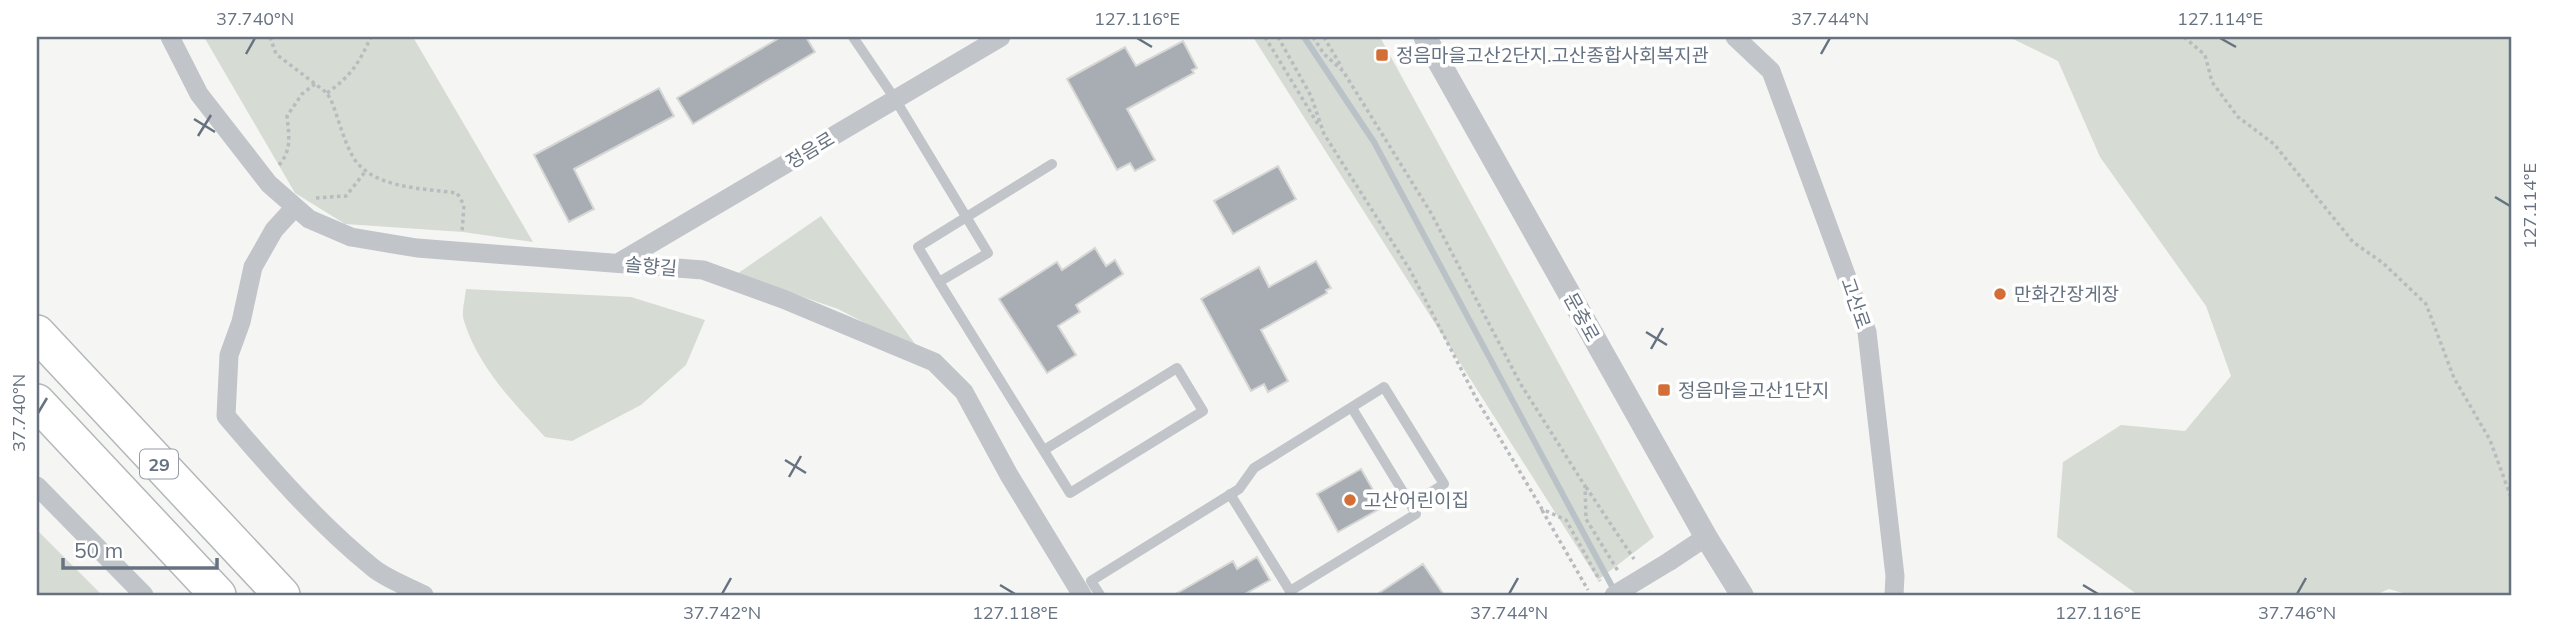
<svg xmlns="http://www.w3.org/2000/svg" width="2549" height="632" font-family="Mulish,'Noto Sans KR',sans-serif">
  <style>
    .green { fill: #d6dcd4 }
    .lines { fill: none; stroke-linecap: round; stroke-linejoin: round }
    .stream { stroke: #bac2c7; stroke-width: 6 }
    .building { fill: #a8adb4; stroke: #d7d7d5; stroke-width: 2 }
    .motorway-casing { stroke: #b4b7ba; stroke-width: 38 }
    .path { stroke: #b9bbbe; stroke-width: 3.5; stroke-dasharray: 3.5 3.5; stroke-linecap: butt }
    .service { stroke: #c1c4c8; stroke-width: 10 }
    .minor { stroke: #c1c4c8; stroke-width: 19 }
    .tertiary { stroke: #c1c4c8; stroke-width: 23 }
    .motorway { stroke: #fff; stroke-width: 35 }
    .minor-bridge { stroke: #c1c4c8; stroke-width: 19 }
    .ticks { fill: none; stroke: #677281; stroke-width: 2.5 }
    .poi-dot { fill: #d36f36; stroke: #fff; stroke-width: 2.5 }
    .labels { text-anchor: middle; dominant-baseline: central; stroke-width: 7; stroke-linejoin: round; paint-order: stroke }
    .shield { fill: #fff; stroke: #959ca7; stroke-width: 2 }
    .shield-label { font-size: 18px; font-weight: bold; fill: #677281 }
    .poi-label { font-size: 19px; fill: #677281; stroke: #fff; text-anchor: start }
    .street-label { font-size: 19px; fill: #677281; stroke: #fff }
    .neatline { fill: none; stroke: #677281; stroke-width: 2.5 }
    .ticks-label { font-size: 18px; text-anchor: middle; fill: #677281 }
  </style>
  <rect width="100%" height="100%" fill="#f5f6f3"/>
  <!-- green -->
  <path class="green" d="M204,37H413L533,242L463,232L345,224L295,193Z
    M1253,37H1380L1654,537L1598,580Z
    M2009,37H2512V595H2410L2389,589L2375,595H2138L2057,537L2063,462L2121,425L2185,431L2231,376L2206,306L2100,157L2058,61Z
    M821,216L921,352L838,309L737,274Z
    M466,289L631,297L705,320L686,365L641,405L572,441L545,437C514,403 478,367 464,321C461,312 465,299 466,289Z
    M37,530L102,595H37Z"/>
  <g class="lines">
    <!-- stream -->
    <path class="stream" d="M1304,37L1374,142L1614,590"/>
  </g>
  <!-- building -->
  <path class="building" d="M781,37H806L815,52L693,124L677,98Z
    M1183,41L1197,68L1192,70L1194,73L1127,109L1155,160L1135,171L1130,163L1117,170L1067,79L1125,47L1136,66Z
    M659,88L674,116L574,169L594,209L569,222L534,155Z
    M1278,166L1296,199L1233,234L1214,201Z
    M1095,248L1106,266L1115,260L1123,274L1076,305L1080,312L1058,326L1076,355L1047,373L999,299L1057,262L1062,270Z
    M1316,261L1331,288L1326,290L1327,293L1261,330L1288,381L1268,392L1264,384L1251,391L1201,299L1259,267L1269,287Z
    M1361,469L1383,507L1338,532L1317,494Z
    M1257,557L1270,580L1243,595H1174L1233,561L1237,569Z
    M1423,564L1444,595H1376Z"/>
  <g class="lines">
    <!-- motorway casing -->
    <g class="motorway-casing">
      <path id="motorway" d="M37,333L282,595
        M37,402L218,595"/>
    </g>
    <!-- path -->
    <path class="path" d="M270,37L276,54L327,93L331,100C338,117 342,135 350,151C366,189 422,188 457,193L464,205L462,232
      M1265,37L1319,126
      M1278,37L1311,96L1324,134L1410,270L1476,398L1542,509L1566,520L1600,581
      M1313,37L1324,54L1343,71L1431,213L1520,383L1585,486L1586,519L1618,571
      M1324,37L1342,68
      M2184,37L2205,55L2212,82L2238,117L2274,144L2353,242L2383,263L2426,304L2454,378L2490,440L2512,500
      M327,93C351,76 359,63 371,37
      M279,165C292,150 289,135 287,116L302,94L315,84
      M316,198L346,196L365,172
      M1586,487L1634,559
      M1542,510L1588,590"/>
    <!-- service -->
    <path class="service" d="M853,37L895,99L988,253L939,282L1070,493L1203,411L1177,368L1044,450
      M939,282L918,247L1052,164
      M1230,494L1290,591V595
      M1290,591L1416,514L1411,505
      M1100,595L1091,581L1239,489L1254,468L1384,387L1444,484L1411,505L1352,408"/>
    <!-- minor -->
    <path class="minor" d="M170,37L199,94L269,184L309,219L351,237L417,248L703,270L783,299L934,362L964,392L1009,475L1082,595
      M1735,37L1771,71L1867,332L1895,576L1894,595
      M295,207L274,230L253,267L241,322L229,355L226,416C271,469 318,523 372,567C386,579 407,586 424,595
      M618,263L1001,37
      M37,486L144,595
      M1670,561L1706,537"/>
    <!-- tertiary -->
    <path class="tertiary" d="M1425,37L1706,537L1742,595"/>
    <!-- motorway -->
    <use href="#motorway" class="motorway"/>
    <!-- minor-bridge -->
    <path class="minor-bridge" d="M1614,595L1670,561"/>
  </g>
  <!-- ticks -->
  <path class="ticks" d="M1137,38L1152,47M2220,38L2236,47M246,54L255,38M1821,54L1830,38M194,119L215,132M198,136L211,115M2495,197L2510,206M1646,332L1667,345M1651,349L1663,328M38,413L47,398M785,460L806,473M789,477L801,456M1000,585L1015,594M2083,585L2098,594M722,594L731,578M1509,594L1518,578M2297,594L2306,578"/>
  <!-- markers -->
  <g class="poi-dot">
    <rect x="1375" y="48" width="14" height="14" rx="3.5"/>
    <circle cx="2000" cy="294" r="7"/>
    <rect x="1657" y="383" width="14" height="14" rx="3.5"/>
    <circle cx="1350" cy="500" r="7"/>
  </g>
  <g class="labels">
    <!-- shield labels -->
    <rect class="shield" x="140" y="449.5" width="38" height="29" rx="5"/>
    <g class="shield-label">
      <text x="159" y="464">29</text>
    </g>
    <!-- poi labels -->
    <g class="poi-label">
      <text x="1396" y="55">정음마을고산2단지.고산종합사회복지관</text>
      <text x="2014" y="294">만화간장게장</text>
      <text x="1678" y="390">정음마을고산1단지</text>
      <text x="1364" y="500">고산어린이집</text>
    </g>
    <!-- street labels -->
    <g class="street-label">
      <text transform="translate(810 150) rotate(-31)">정음로</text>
      <text transform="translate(651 266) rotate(5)">솔향길</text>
      <text transform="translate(1856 303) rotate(71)">고산로</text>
      <text transform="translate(1582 317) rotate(61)">문충로</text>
    </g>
  </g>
  <!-- border -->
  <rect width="2549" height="632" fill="none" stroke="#ffffff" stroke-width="77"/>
  <!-- scale -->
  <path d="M63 558v10h154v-10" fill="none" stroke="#677281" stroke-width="3.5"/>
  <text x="74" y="558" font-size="21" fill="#677281" stroke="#ffffff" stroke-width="5" paint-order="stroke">50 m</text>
  <rect x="38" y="38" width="2472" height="556" class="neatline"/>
  <g class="ticks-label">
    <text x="255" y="25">37.740°N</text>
    <text x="1137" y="25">127.116°E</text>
    <text x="1830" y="25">37.744°N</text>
    <text x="2220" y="25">127.114°E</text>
    <text transform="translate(2530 206) rotate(-90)" y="6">127.114°E</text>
    <text transform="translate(19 413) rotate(-90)" y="6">37.740°N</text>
    <text x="722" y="619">37.742°N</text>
    <text x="1015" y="619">127.118°E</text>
    <text x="1509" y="619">37.744°N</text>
    <text x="2098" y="619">127.116°E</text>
    <text x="2297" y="619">37.746°N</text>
  </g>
</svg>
